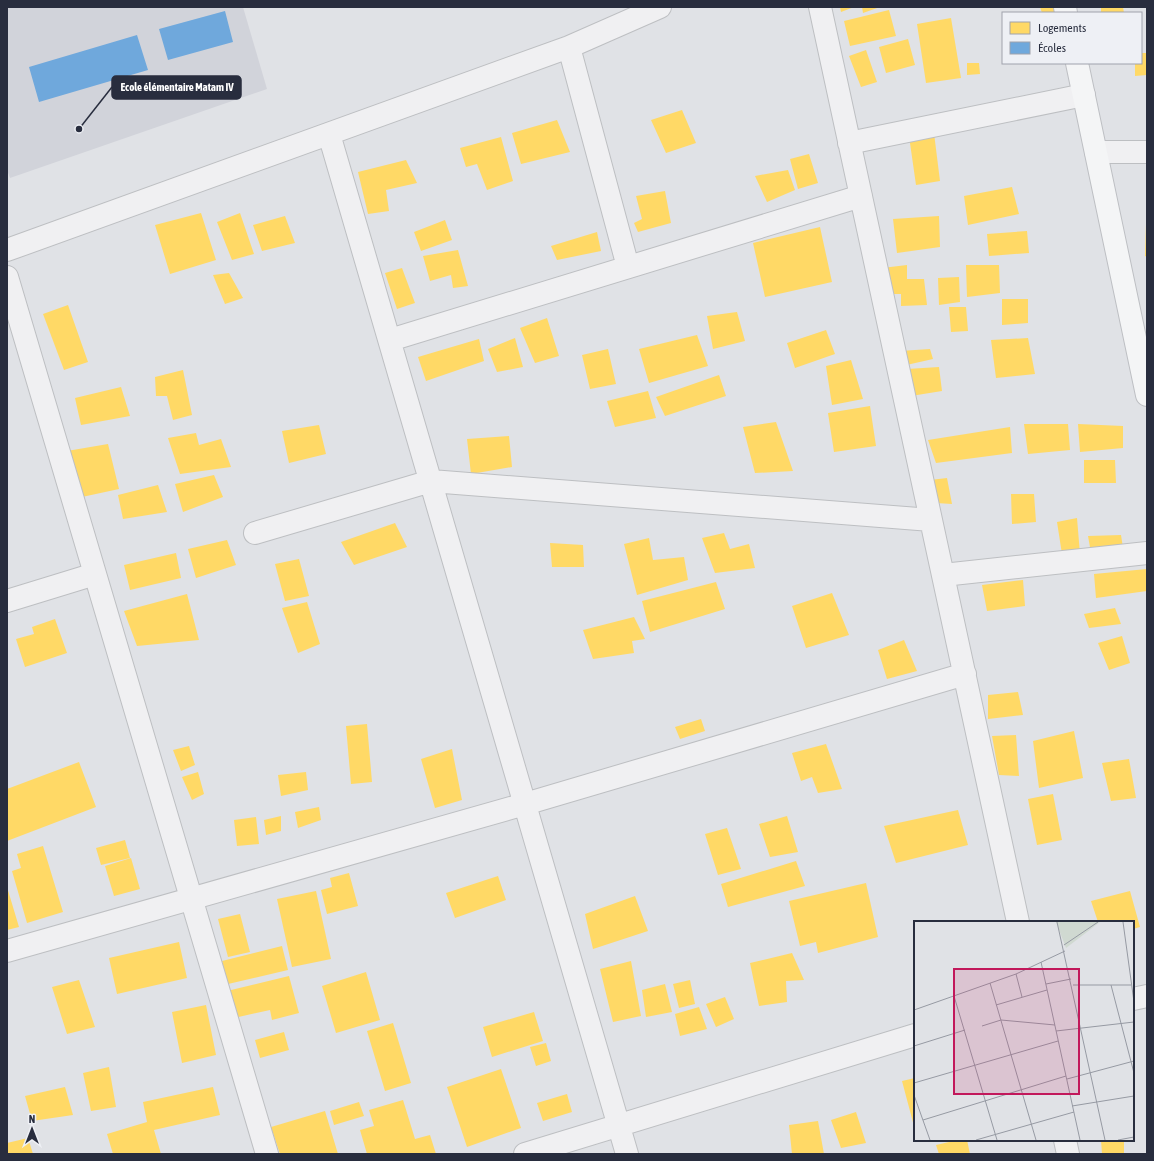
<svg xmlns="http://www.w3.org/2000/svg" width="1154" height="1161" font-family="'Asap Condensed',sans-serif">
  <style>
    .built { fill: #d1d3da }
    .homes { fill: #ffd966 }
    .schools { fill: #6fa8dc }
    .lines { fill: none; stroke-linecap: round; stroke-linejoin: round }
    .minor-casing { stroke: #bdbfc2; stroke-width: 24 }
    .major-casing { stroke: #bdbfc3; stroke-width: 24 }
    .minor { stroke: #f0f0f2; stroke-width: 22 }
    .major { stroke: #f4f5f6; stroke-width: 22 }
    .inset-road { fill: none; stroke: #969aa3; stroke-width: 1 }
    .view { fill: #c2185b; fill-opacity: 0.15; stroke: #c2185b; stroke-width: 2 }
    .inset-edge { fill: none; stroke: #282d3e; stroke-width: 2 }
    .leader { fill: none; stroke: #282d3e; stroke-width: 1.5 }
    .callout-dot { fill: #282d3e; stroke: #eef0f5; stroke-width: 1.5 }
    .callout { fill: #282d3e; stroke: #282d3e; stroke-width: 1.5 }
    .callout-label { font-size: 11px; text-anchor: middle; font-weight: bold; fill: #fff }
  </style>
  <rect width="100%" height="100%" fill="#e0e2e6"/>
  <!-- built -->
  <path class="built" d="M7,7H243L267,89L10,178L7,170Z"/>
  <!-- homes -->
  <path class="homes" d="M840,7H854L841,12Z
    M862,7H880L863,13Z
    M1040,7H1057L1059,13H1042Z
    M1101,7H1123L1124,13H1101Z
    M889,10L896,36L850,46L844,21Z
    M951,18L961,78L926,83L917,24Z
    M908,39L915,65L886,73L879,47Z
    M866,50L877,82L861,87L849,56Z
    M1141,53H1147V75L1135,76V63H1141Z
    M967,63H979L980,74L967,75Z
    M682,110L696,143L666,153L651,120Z
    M557,120L570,152L521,164L512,133Z
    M934,133L940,181L916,185L909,136Z
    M501,137L513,181L487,190L477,164L466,167L460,148Z
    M809,154L818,183L798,189L790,159Z
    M406,160L417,183L386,190L389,211L368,214L358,172Z
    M788,170L795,190L767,202L755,176Z
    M1012,187L1019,214L968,225L964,196Z
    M665,191L671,223L638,232L634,223L642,219L636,196Z
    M201,213L216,260L170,274L155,225Z
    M240,213L254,254L232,260L217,222Z
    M285,216L295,243L262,251L253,225Z
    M939,216L940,247L897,253L893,219Z
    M445,220L452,240L421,251L414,232Z
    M1146,224H1147V257L1145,256Z
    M820,227L832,282L765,297L753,243Z
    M1027,231L1029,253L989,256L987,234Z
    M597,232L601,251L557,260L551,246Z
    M458,250L468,286L453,288L451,275L430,281L423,256Z
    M907,265V279H924L927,305L901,306V294H885L882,268Z
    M966,265H999L1000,293L967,297Z
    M402,268L415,303L397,309L385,273Z
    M229,273L243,298L225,304L213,275Z
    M959,277L960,302L939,305L938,278Z
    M1002,299H1028V323L1002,325Z
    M68,305L88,362L64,370L43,314Z
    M949,307H966L968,331L951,332Z
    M737,312L745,341L713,349L707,316Z
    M547,318L559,356L535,363L520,328Z
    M826,330L835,354L795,368L787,343Z
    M697,335L708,366L649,383L639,349Z
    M515,338L523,367L497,372L488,349Z
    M1028,338L1035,374L996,378L991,340Z
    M479,339L484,361L426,381L418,357Z
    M608,349L616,384L590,389L582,355Z
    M930,349L933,359L902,366L900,351Z
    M851,360L863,399L832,405L826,366Z
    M939,367L942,391L911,396L907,369Z
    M183,370L192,415L173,420L167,396H156L155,377Z
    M719,375L726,396L665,416L656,397Z
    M121,387L130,416L81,425L75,398Z
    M648,391L656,418L615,427L607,401Z
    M870,406L876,446L834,452L828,413Z
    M776,422L793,471L755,473L743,427Z
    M1024,424H1068L1070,450L1028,454Z
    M1078,424L1123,426V448L1080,452Z
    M319,425L326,454L289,463L282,431Z
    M1010,427L1012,453L936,463L928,440Z
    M196,433L199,445L221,439L231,467L180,474L168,438Z
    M509,436L512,467L471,474L467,439Z
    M108,444L119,489L82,497L67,451Z
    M1084,460H1115L1116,483H1084Z
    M214,475L223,497L183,512L175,484Z
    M947,478L952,504L936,503L930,480Z
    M158,485L167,512L123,519L118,495Z
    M1011,494H1034L1036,522L1012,524Z
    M1077,518L1080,554H1062L1057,522Z
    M395,523L407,547L354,565L341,542Z
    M724,533L730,549L749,544L755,568L715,573L702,538Z
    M1121,535L1124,554L1091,553L1088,536Z
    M649,538L653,560L684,557L688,580L637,595L624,544Z
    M227,540L236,565L196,578L188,549Z
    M550,543L583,545L584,567H552Z
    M176,553L181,578L130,590L124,565Z
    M299,559L309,596L285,601L275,564Z
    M1147,569V591L1096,598L1094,574Z
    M1023,580L1025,606L987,611L982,585Z
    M716,582L725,609L650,632L642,601Z
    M832,593L849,635L806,648L792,606Z
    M187,594L199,640L137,646L124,611Z
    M307,602L320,644L298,653L282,608Z
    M1115,608L1121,624L1089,628L1084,614Z
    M634,617L645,639L632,641L634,653L593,659L583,630Z
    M55,619L67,653L25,667L16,639L34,634L32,627Z
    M1122,636L1130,663L1109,670L1098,643Z
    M904,640L917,671L887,679L878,650Z
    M1018,692L1023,715L988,719V695Z
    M701,719L705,731L680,739L675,727Z
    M367,724L372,782L351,784L346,726Z
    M1074,731L1083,778L1039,788L1033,741Z
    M1016,735L1019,776L999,775L992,736Z
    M826,744L842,789L818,793L812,777L801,781L792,753Z
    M189,746L195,765L181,771L173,750Z
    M452,749L462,800L435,808L421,759Z
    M1129,759L1136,798L1111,801L1102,763Z
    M79,762L96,807L7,841V789Z
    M198,772L204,794L192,800L182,777Z
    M306,772L308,790L281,796L278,775Z
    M1053,794L1062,840L1037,845L1028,799Z
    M319,807L321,820L298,828L295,812Z
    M958,810L968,845L896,863L884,826Z
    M281,816V831L266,835L264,820Z
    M787,816L798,852L770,857L759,824Z
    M256,817L259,844L237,846L234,820Z
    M727,828L741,869L718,875L705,834Z
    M125,840L130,858L101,865L96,848Z
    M43,846L63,912L27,923L12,871L21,868L17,854Z
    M131,858L140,889L114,896L105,866Z
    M796,861L805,886L728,907L721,884Z
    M349,873L358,906L327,914L321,890L332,887L330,878Z
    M498,876L506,900L455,918L446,893Z
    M866,883L878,937L818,953L816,942L800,946L789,901Z
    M7,887L19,927L7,930Z
    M316,891L331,959L292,967L277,899Z
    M1130,891L1140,927L1133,929V922H1098L1091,901Z
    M635,896L648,931L593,949L585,914Z
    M240,914L250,952L228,957L218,919Z
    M179,942L187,978L117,994L109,958Z
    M282,946L288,970L228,984L222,961Z
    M792,953L804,980L786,981L787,1002L759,1006L750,963Z
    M631,961L641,1016L613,1022L600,969Z
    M366,972L380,1020L336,1033L322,986Z
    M289,976L299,1013L272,1020L270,1010L234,1018L227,991Z
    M79,980L95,1027L67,1034L52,987Z
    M690,980L695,1004L679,1008L673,984Z
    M665,984L672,1012L646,1017L642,990Z
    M725,997L734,1019L716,1027L706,1004Z
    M206,1005L216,1055L182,1063L172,1012Z
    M699,1007L707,1029L680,1036L675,1014Z
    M534,1012L543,1041L492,1057L483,1027Z
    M393,1023L411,1083L385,1091L367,1031Z
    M284,1032L289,1050L260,1058L255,1040Z
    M546,1043L551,1061L536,1066L530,1047Z
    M109,1067L116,1107L91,1111L83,1073Z
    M501,1069L521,1128L467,1147L447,1087Z
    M915,1078V1130L902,1081Z
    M65,1087L73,1115L32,1121L25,1096Z
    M213,1087L220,1115L154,1130L161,1154H113L107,1134L147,1122L143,1102Z
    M567,1094L572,1112L543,1121L537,1103Z
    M403,1100L415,1139L430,1135L436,1154H367L360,1130L374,1126L369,1110Z
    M359,1102L364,1116L334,1125L330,1111Z
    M325,1111L338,1154H280L271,1127Z
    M856,1112L866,1143L841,1148L831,1120Z
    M818,1121L824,1154H792L789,1125Z
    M28,1138L33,1154H7V1143Z
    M958,1140H967L970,1154H939L936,1145Z
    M1101,1140H1124V1154H1102Z"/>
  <!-- schools -->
  <path class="schools" d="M225,11L233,42L168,60L159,29Z
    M137,35L148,70L39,102L29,67Z"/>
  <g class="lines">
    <!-- minor casing -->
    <g class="minor-casing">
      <path id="minor" d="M820,7L1018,922
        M569,47L628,267
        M329,134L627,1154
        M849,143L1084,95
        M1096,152H1147
        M7,250L569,47L660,7
        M7,277L267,1154
        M390,340L861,196
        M255,533L431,481L931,520
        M943,575L1147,553
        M7,601L95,574
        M7,951L525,804L965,674
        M1133,999L1147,996
        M1065,1140L1068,1154
        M525,1154L915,1035"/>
    </g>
    <!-- major casing -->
    <g class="major-casing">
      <path id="major" d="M1065,7L1066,13
        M1077,63L1147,395"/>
    </g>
    <!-- minor -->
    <use href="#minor" class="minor"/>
    <!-- major -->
    <use href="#major" class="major"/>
  </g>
  <!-- overview -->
  <g transform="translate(914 921)">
    <rect width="220" height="220" fill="#e0e2e6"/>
    <path d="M142,1H186L152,27Z" fill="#d0d9d1"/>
    <path class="inset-road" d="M143,1L191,219M209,1L220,81M150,24L184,1M127,41L166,219M102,53L108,76M76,62L122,219M132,63L157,58M159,64H217M197,64L220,152M40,75L83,219M82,84L133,69M0,89L102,53L151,30M68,105L87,99L141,104M142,110L220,101M0,125L51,109M153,158L220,140M0,162L144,120M0,174L16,219M158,185L220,175M9,199L152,155M62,219L160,191M204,219L220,216"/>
    <path class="view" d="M40,48H165V173H40Z"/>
    <rect width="220" height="220" class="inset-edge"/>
  </g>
  <!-- callouts -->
  <path class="leader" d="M79 129L112 87"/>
  <circle class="callout-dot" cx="79" cy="129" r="4"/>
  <rect class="callout" x="112" y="76" width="129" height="23" rx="4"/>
  <g class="callout-label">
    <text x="177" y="91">Ecole élémentaire Matam IV</text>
  </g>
  <!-- border -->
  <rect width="1154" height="1161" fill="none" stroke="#282d3e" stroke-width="16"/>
  <!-- legend -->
  <rect x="1002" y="12" width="140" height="52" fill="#eef0f5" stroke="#9fa2ac"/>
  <rect x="1010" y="22" width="20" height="12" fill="#ffd966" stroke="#9fa2ac"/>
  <text x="1038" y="32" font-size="12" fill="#282d3e">Logements</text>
  <rect x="1010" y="42" width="20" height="12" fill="#6fa8dc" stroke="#9fa2ac"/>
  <text x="1038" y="52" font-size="12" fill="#282d3e">Écoles</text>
  <!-- north arrow -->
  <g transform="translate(32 1129)" stroke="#eef0f5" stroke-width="3" paint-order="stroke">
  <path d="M0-3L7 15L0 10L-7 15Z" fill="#282d3e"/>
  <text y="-6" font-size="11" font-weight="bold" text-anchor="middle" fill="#282d3e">N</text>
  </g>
</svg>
